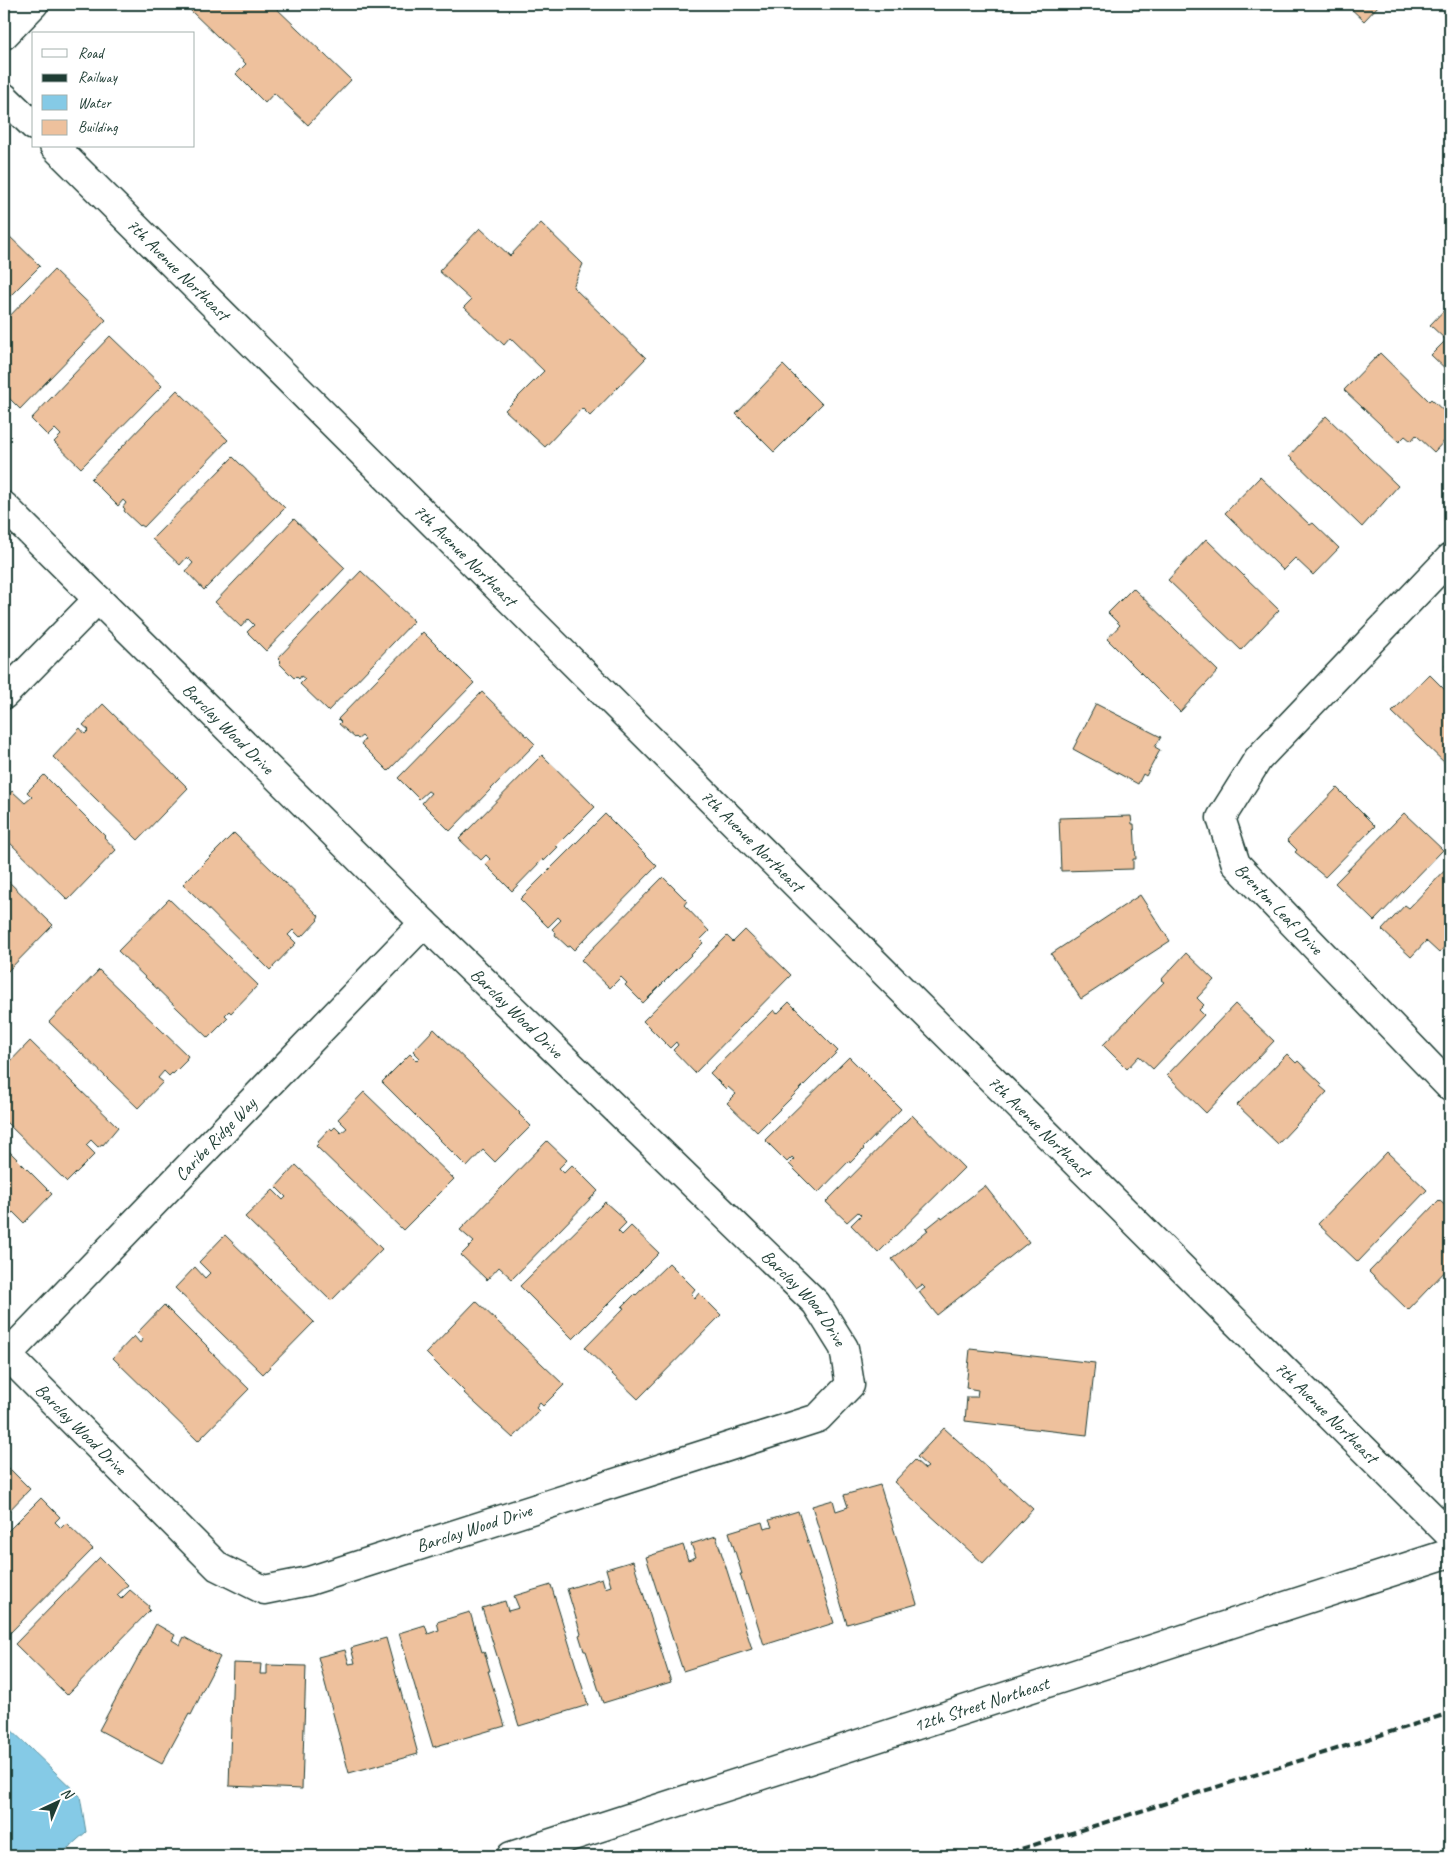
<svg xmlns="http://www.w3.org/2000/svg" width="1454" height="1860" font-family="Caveat,sans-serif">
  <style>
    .water { fill: #85cae6; stroke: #5c929f }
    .building { fill: #eec19d; stroke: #1f3d34 }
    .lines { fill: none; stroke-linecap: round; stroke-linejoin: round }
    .street-casing { stroke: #1f3d34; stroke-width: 31 }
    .street { stroke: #fff; stroke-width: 28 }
    .rail { stroke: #1f3d34; stroke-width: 4; stroke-dasharray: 8 4; stroke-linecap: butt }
    .labels { text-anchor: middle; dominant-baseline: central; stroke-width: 4.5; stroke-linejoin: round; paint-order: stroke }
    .street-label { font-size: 18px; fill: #1f3d34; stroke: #fff }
  </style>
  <rect width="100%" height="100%" fill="#fff"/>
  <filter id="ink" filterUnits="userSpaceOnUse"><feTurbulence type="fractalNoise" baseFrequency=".02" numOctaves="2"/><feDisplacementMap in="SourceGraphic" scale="10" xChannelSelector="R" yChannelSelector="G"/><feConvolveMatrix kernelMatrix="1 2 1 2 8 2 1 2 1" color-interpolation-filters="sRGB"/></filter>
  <g filter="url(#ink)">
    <!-- water -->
    <path class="water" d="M4,1723L80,1796L86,1832L59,1856H4Z"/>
    <!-- building -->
    <path class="building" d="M196,4H272L351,80L308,125L274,93L265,103L236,74L246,64L190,10Z
      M1346,4H1380L1364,21Z
      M541,223L583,264L573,287L646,358L590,416L582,408L545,447L505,410L544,371L510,338L504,345L464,307L471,300L439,271L480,228L510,256Z
      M4,231L40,266L4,302Z
      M54,270L106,320L20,409L4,393V322Z
      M1450,304V373L1431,355L1446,340L1430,325Z
      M110,336L162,386L81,468L54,442L61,435L55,429L48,436L31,419Z
      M1380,353L1429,401L1431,399L1450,417V435L1434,452L1416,435L1411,441L1405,436L1399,442L1344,390Z
      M783,365L822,404L774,452L736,414Z
      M177,390L228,440L144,527L141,525L140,526L124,511L125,509L123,507L126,503L123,500L118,506L91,479Z
      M1326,416L1398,486L1362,527L1289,456Z
      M233,457L285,508L204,590L186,571L193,563L187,557L180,565L152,539Z
      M1260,477L1310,525L1313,523L1339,548L1313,575L1295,558L1283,570L1225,513Z
      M294,519L345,568L266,651L247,632L254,625L248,619L241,627L215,602Z
      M1206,539L1279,610L1241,650L1168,580Z
      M361,571L414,621L328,711L300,684L305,679L301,676L299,679L296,676L294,678L279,663L281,661L278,658Z
      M1133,588L1218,671L1180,712L1107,639L1120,625L1108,613Z
      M423,632L474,683L388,771L361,744L365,739L362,736L358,739L356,737L355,738L339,724L341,722L338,719Z
      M1450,660V671L1445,666Z
      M1429,674L1450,695V768L1392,712Z
      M482,692L535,744L450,831L422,803L431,793L428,791L419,799L398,778Z
      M103,704L188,788L138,840L53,757L80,728L85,734L89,730L83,725Z
      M1096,704L1161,737L1155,747L1160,750L1146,776L1143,774L1138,784L1073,749Z
      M542,755L595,807L556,846L558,847L544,861L543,859L512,891L485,864L490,859L486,855L481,860L459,839Z
      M44,775L105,836L104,837L116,850L68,900L4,837V800L12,791L25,803L32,797L27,792Z
      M1337,788L1375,826L1325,877L1295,852L1297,850L1287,840Z
      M1404,813L1443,850L1374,921L1335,883Z
      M605,814L657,866L574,950L570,946L568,947L555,935L556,933L552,929L561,920L558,917L548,927L520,899Z
      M1131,816L1132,824H1134L1136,859H1133V869L1061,871L1059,818Z
      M234,833L319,916L317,919L318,920L304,935L303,934L300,937L293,930L288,935L296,943L270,970L183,884Z
      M1450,865V941L1439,953L1426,941L1411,957L1382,930L1405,905L1409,908Z
      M4,877L53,925L4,975Z
      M663,877L687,901L684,905L709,931L700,940L703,943L643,1003L625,985L627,983L621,977L610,988L581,960Z
      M1140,895L1170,941L1081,999L1051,954Z
      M169,899L258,985L231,1013L229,1011L225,1015L228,1018L208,1038L118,951Z
      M745,930L791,975L695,1073L673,1050L678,1045L676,1042L670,1048L643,1021L727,936L733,942Z
      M1186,953L1214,980L1197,998L1204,1005L1199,1010L1204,1015L1153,1069L1139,1056L1127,1069L1103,1045L1164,982L1161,980Z
      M99,970L188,1056L186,1059L187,1060L173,1074L172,1073L169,1076L164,1071L158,1078L163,1082L138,1108L49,1022Z
      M789,1002L838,1051L757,1132L727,1103L736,1094L728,1087L726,1089L710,1073L774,1010L777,1014Z
      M1235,1004L1274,1041L1206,1113L1167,1075Z
      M434,1029L520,1113L519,1114L531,1126L495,1162L483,1150L467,1167L382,1082L410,1054L417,1061L420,1058L413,1051Z
      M30,1041L118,1127L103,1145L102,1144L98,1147L91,1140L86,1145L95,1154L67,1182L4,1120V1068Z
      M1287,1054L1296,1063L1298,1061L1322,1084L1320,1086L1327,1092L1278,1144L1237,1105Z
      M849,1057L901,1109L863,1148L864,1149L850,1163L849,1161L818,1193L789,1164L794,1159L792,1157L787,1162L765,1140Z
      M364,1092L454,1179L403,1230L316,1146L319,1143L317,1142L330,1128L332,1130L335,1127L341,1133L347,1128L338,1119Z
      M912,1115L964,1168L878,1253L851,1225L861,1215L858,1212L847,1222L826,1202Z
      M547,1141L567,1160L559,1168L564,1173L572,1165L598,1191L512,1279L499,1267L487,1280L461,1255L474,1242L460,1230Z
      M4,1146L52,1194L24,1223L13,1212L5,1220L6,1221L4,1223Z
      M1387,1152L1427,1190L1358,1262L1318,1224Z
      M296,1165L382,1249L331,1301L245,1217L273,1190L283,1200L286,1197L276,1187Z
      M985,1186L1029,1242L937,1315L919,1292L925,1288L922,1285L916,1289L892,1259L928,1230L926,1229L941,1217L942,1219Z
      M1439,1200L1450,1210V1266L1408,1310L1369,1272Z
      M605,1202L624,1219L623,1220L626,1223L618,1231L622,1235L631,1226L659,1253L573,1339L520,1286Z
      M225,1235L314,1322L263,1374L175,1288L195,1267L205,1278L210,1273L199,1262Z
      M669,1263L695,1289L691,1294L695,1298L699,1293L721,1315L638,1399L585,1348L624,1308L622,1307L635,1294L636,1295Z
      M476,1301L564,1385L543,1406L540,1403L536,1408L539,1411L513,1438L464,1393L465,1392L426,1353Z
      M164,1305L195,1336L196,1335L210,1349L209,1350L249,1389L198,1441L113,1358L134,1336L140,1343L143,1339L137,1333Z
      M970,1349L1095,1363L1087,1435L965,1421L967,1397H977L978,1390L966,1388Z
      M944,1428L1033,1509L983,1563L894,1482L915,1460L925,1469L928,1467L917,1457Z
      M4,1463L30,1489L4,1516Z
      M880,1485L917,1604L847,1624L812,1506L833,1500L836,1511L848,1507L844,1495Z
      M41,1498L60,1517L55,1522L61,1528L66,1523L93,1549L5,1638L4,1535Z
      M798,1511L834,1623L764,1645L748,1593L746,1594L740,1574H742L729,1532L762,1522L764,1529L772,1527L769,1520Z
      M716,1536L752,1649L683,1671L646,1557L683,1545L688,1560L696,1557L691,1544Z
      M100,1557L128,1585L117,1595L121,1599L130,1590L149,1606L148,1608L150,1610L67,1695L15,1644Z
      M633,1561L671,1682L603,1703L586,1651H584L579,1635L581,1634L567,1589L602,1578L605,1588L611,1586L606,1569Z
      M551,1585L588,1705L519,1726L482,1608L505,1601L508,1611L519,1608L514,1596Z
      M470,1612L482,1652L484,1651L490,1671H488L505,1726L433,1747L399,1633L425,1625L428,1634L439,1630L437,1622Z
      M156,1624L175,1635L172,1640L180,1645L184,1637L220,1657L199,1697H200L191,1715L189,1714L162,1764L99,1730Z
      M386,1638L418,1754L349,1773L318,1657L345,1650L349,1664L355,1663L351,1648Z
      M233,1663L261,1664L260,1674H267V1665L306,1666L302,1789L229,1786Z"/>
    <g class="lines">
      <!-- street casing -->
      <g class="street-casing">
        <g id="street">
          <path d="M4,35L34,4"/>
          <path d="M4,97L34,126"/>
          <path id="s1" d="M54,146L1450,1535"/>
          <path id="s2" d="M4,506L424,923L816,1303L844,1348L850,1385L818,1418L309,1581L264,1590L218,1567L4,1352"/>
          <path id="s3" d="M1450,558L1258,759L1221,818L1236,864L1450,1087"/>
          <path d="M4,695L98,599"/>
          <path id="s4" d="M7,1355L424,923"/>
          <path id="s5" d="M511,1856L1450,1553"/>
        </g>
      </g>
      <!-- street -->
      <use href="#street" class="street"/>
      <!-- rail -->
      <path class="rail" d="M999,1856L1450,1713"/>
    </g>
  </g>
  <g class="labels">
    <!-- street labels -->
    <g class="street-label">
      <text stroke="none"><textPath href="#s1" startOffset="175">7th Avenue Northeast</textPath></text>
      <text stroke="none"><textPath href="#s1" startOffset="580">7th Avenue Northeast</textPath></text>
      <text stroke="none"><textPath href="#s2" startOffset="316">Barclay Wood Drive</textPath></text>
      <text stroke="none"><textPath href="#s1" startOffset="985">7th Avenue Northeast</textPath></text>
      <text stroke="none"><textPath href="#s3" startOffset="458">Brenton Leaf Drive</textPath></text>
      <text stroke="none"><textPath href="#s2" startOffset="721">Barclay Wood Drive</textPath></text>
      <text stroke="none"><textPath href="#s1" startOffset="1390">7th Avenue Northeast</textPath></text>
      <text stroke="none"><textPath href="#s4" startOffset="300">Caribe Ridge Way</textPath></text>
      <text stroke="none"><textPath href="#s2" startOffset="1126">Barclay Wood Drive</textPath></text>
      <text stroke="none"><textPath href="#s1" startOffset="1795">7th Avenue Northeast</textPath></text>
      <text transform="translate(81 1429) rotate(45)">Barclay Wood Drive</text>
      <text transform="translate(474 1528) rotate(-18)">Barclay Wood Drive</text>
      <text stroke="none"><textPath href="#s5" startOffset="494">12th Street Northeast</textPath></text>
    </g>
  </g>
  <!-- margin -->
  <rect width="1454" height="1860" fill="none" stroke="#fff" stroke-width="20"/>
  <rect x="10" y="10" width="1434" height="1840" fill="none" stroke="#1f3d34" stroke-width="2" filter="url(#ink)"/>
  <!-- legend -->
  <rect x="32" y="32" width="162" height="115" fill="#ffffff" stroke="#a5b1ae"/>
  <rect x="42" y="49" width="25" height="8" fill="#ffffff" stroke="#a5b1ae"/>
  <text x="78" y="58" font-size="15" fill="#1f3d34">Road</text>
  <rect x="42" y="74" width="25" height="8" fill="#1f3d34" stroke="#a5b1ae"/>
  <text x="78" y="82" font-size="15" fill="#1f3d34">Railway</text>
  <rect x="42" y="95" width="25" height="15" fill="#85cae6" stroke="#a5b1ae"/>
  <text x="78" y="108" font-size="15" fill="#1f3d34">Water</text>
  <rect x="42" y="120" width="25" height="15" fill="#eec19d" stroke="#a5b1ae"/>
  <text x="78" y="132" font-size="15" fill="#1f3d34">Building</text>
  <!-- north arrow -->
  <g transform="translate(58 1802) rotate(44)" stroke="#ffffff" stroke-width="4" paint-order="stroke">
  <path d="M0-4L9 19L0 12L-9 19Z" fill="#1f3d34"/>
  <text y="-8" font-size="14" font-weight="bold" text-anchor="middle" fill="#1f3d34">N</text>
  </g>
</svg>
